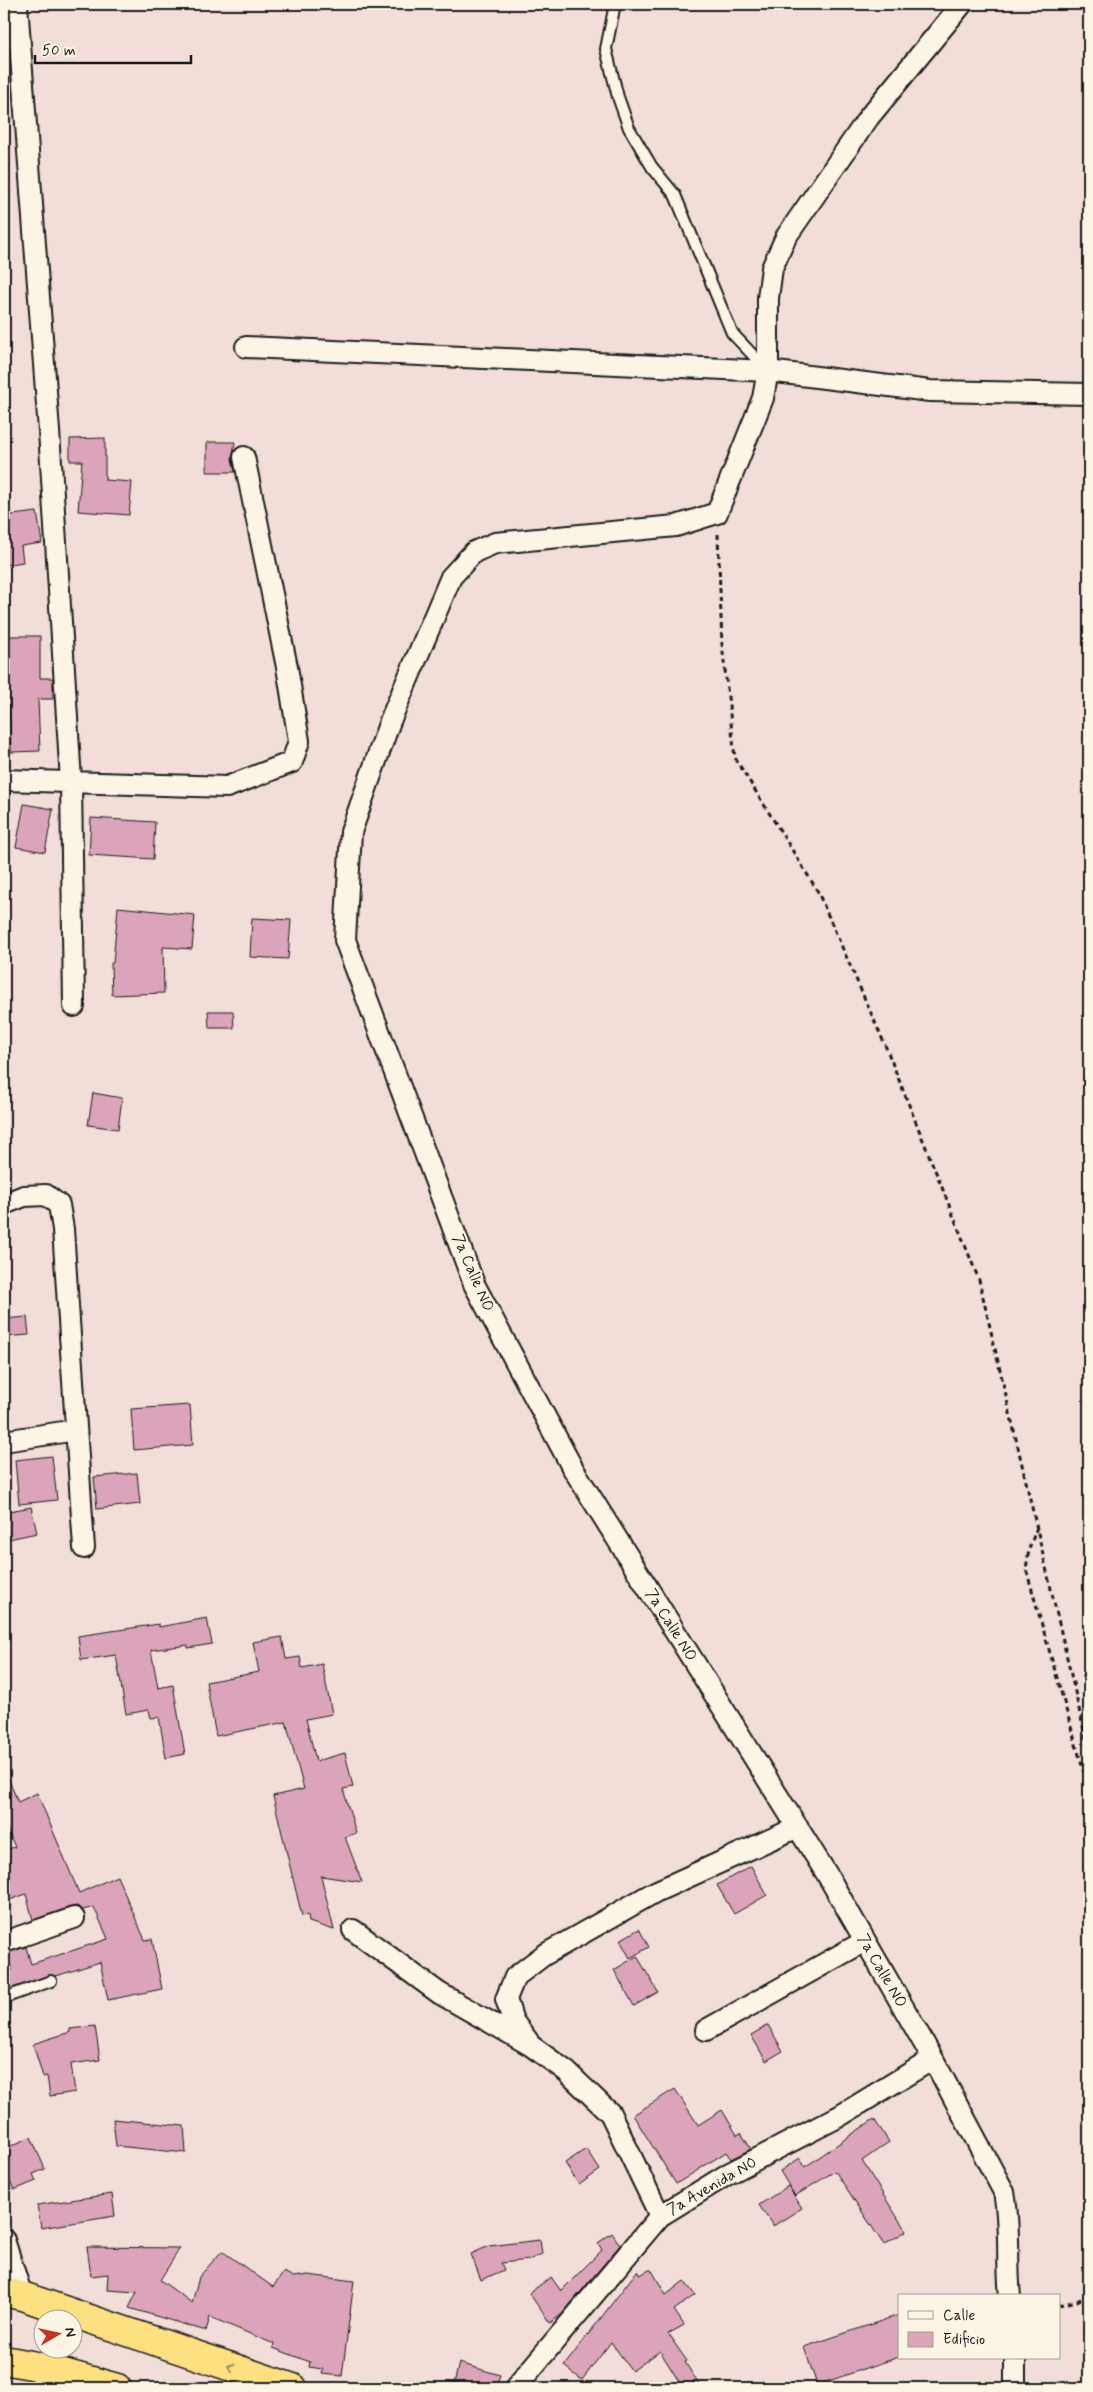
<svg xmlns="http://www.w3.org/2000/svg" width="1093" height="2392" font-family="Mynerve,sans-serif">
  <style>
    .green { fill: #a1e0a9; stroke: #5e7e62 }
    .building { fill: #dba4bb; stroke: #1c1c1c }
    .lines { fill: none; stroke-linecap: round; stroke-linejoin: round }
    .service-casing { stroke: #1c1c1c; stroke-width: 14 }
    .minor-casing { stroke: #1c1c1c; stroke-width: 24 }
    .trunk-casing { stroke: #1c1c1c; stroke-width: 31 }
    .path { stroke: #1c1c1c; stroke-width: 3; stroke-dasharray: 5 4; stroke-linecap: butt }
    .service { stroke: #fcf5e5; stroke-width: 10 }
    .minor { stroke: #fcf5e5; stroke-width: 20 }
    .trunk { stroke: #fde080; stroke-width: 28 }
    .oneway { stroke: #988853 }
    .labels { text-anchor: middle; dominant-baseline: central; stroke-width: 4; stroke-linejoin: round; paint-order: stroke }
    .street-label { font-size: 16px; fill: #1c1c1c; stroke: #fcf5e5 }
  </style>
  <rect width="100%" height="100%" fill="#f2ddd8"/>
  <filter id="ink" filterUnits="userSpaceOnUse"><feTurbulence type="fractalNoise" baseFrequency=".02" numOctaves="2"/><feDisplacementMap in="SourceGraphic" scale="10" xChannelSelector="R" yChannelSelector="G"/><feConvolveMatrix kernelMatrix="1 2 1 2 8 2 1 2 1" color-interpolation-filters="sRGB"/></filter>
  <g filter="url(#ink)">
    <!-- green -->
    <path class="green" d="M4,140L7,241H4Z"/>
    <!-- building -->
    <path class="building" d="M105,438V480L132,482L129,515L78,511L82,461H70V439Z
      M207,442H235L232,459L235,472H207Z
      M37,512L42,543L21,546L23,562L5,565L4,516Z
      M4,636H40V678H53V699H38L40,751L11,752L9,698H4Z
      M24,804L53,809L45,852L16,847Z
      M91,818L155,822L153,859L89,855Z
      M118,907L195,915L192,949L163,947L164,993L112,995L111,963H113Z
      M252,918L291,920L288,959L250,957Z
      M208,1011H233L234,1028H209Z
      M93,1093L122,1098L118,1129L88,1125Z
      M27,1317L29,1335L4,1337V1319Z
      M190,1405L193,1445L134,1450L131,1409Z
      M52,1456L57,1500L19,1504L15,1460Z
      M137,1473L140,1504L97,1509L94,1477Z
      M31,1507L37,1533L4,1540V1512Z
      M207,1618L212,1644L188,1648V1645L151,1650L158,1688L173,1685L185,1754L166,1758L159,1717L151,1718L149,1710L126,1714L116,1655L81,1660L78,1636L159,1624V1627Z
      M282,1637L286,1659L300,1657L302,1668L322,1664L332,1714L306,1719L316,1761L345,1753L353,1787L343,1789L356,1833L345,1837L362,1882L321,1876L334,1930L309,1922L308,1915L302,1916L273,1796L304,1789L286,1722L216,1736L206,1682L259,1672L253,1642Z
      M4,1768L18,1802L37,1793L79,1893L117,1876L145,1940L152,1939L162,1989L108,2000L100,1962L56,1976L49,1975L4,1991V1973L12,1970L7,1953L26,1947L31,1964L108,1939L94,1907L83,1910L77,1906L70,1907L33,1920L26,1894L4,1902V1850L15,1847L4,1822Z
      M751,1866L767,1895L734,1914L717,1885Z
      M639,1929L649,1947L630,1958L620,1940Z
      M637,1956L658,1992L634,2006L614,1970Z
      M768,2025L783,2051L766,2061L751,2035Z
      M95,2026L100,2060L71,2064L75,2092L50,2096L47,2076L43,2077L33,2044L70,2032V2029Z
      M675,2089L698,2125L722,2110L737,2135L741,2133L751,2149L731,2159L726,2152L676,2184L633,2115Z
      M113,2119L184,2126L186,2153L116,2146Z
      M874,2119L889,2142L862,2161L906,2231L884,2245L835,2171L795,2196L780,2171L800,2158L805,2167Z
      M31,2137L45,2169L33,2174L36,2181L14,2190L4,2168V2149Z
      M586,2149L600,2170L579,2185L565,2163Z
      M788,2186L802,2208L773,2226L759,2205Z
      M112,2194L115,2216L41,2228L37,2205Z
      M612,2233L620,2245L561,2315L550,2323L529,2293L551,2277L561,2291L602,2250L598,2243Z
      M540,2240L542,2254L529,2260L501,2263L504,2270L481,2280L471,2254L489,2246Z
      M87,2247L180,2248L160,2280L192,2303L199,2277L222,2251L273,2287L284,2272L293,2277L308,2275L354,2281L342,2376L322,2374L323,2369L309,2367L310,2362L273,2348L274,2344L210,2317L206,2331L129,2308L137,2292L107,2290L108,2274L91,2276Z
      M651,2269L666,2295L684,2281L695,2295L674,2310L684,2325L668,2334L687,2361L685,2362L701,2388H683L660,2351L632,2371L611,2342L582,2380L564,2366L637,2271L640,2275Z
      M899,2315V2357L817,2385L804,2347Z
      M459,2363L500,2375L496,2388H453Z"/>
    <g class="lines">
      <!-- service casing -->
      <g class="service-casing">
        <path id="service" d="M615,4L606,49L618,97L629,128L652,167L675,195L732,333L767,370
          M4,1998L51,1981"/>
      </g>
      <!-- minor casing -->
      <g class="minor-casing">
        <path id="minor" d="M17,4L49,431L71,781L74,1006
          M962,4L869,117L786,237L772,268L768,298V371L763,398L717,513L676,526L495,543L474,552L451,577L390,721L351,832L345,940L474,1284L572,1467L828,1876L933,2059L1004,2192C1011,2226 1006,2261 1010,2296
          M246,347L768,371L930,391L1089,394
          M4,780L227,787L292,762L299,741L287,667L244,457
          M4,1204L24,1196L46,1195L59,1205L63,1229L84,1548
          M4,1441L76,1430
          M353,1930L439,1993L530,2045L566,2071L610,2113L660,2216
          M4,1942L74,1918
          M706,2030L865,1941
          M528,2041L513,2021L506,1999L515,1977L544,1955L655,1892L798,1827
          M4,2240L22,2296
          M1015,2358V2388
          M42,2367L43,2388
          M515,2388L660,2216L728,2174L838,2117L933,2059"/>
      </g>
      <!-- trunk casing -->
      <g class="trunk-casing">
        <path id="trunk" d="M4,2292L22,2296L293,2388
          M4,2360L42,2367L117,2388"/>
      </g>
      <!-- path -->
      <path class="path" d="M718,534L722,644L735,758L817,890L885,1045L979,1280L1089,1752
        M1037,1527L1029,1549L1026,1569L1089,1790
        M1059,2305L1077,2301L1089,2295"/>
      <!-- service -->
      <use href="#service" class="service"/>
      <!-- minor -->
      <use href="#minor" class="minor"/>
      <!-- trunk -->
      <use href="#trunk" class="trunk"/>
    </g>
    <!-- one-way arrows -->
    <defs><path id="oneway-chevron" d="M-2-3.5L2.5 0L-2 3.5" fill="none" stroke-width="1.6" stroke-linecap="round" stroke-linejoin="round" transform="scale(1.25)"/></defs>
    <use class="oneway" href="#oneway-chevron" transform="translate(231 2367) rotate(-161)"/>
  </g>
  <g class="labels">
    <!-- street labels -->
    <g class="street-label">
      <text transform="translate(473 1273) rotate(67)">7a Calle NO</text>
      <text transform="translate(671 1625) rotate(58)">7a Calle NO</text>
      <text transform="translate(882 1971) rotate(60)">7a Calle NO</text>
      <text transform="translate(712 2186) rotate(-30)">7a Avenida NO</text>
    </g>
  </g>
  <!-- margin -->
  <rect width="1093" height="2392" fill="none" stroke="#fcf5e5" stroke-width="20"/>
  <rect x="10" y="10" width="1073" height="2372" fill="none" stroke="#1c1c1c" stroke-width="2" filter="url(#ink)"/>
  <!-- legend -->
  <rect x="898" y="2294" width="162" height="65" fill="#fcf5e5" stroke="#a29e95"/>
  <rect x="908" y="2311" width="25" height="8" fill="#fcf5e5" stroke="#a29e95"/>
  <text x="943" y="2320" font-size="15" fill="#1c1c1c">Calle</text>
  <rect x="908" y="2332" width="25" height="15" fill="#dba4bb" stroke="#a29e95"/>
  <text x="943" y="2344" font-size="15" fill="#1c1c1c">Edificio</text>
  <!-- north arrow -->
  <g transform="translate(58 2334) rotate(81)"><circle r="24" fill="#fcf5e5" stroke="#a29e95"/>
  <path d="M0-4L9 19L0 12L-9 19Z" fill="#c8321e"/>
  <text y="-8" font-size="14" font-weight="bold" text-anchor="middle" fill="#1c1c1c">N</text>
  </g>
  <!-- scale -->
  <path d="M35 55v8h156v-8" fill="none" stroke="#1c1c1c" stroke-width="2.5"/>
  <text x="42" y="55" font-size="15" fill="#1c1c1c" stroke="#fcf5e5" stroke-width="4" paint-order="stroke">50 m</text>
</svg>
